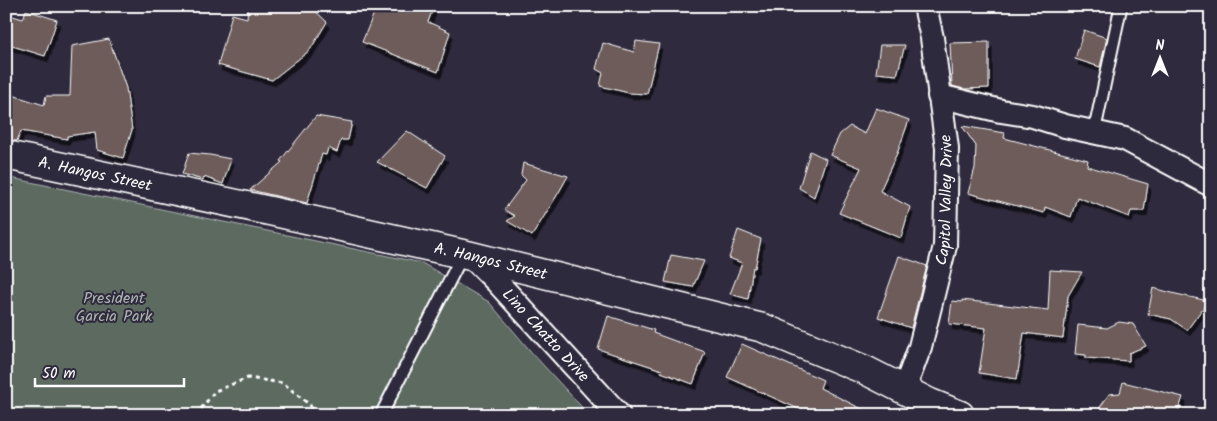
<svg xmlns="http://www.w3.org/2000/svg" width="1217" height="421" font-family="Kalam,sans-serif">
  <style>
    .green { fill: #5b6a61; stroke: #adb4b0 }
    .building { fill: #6d5c5a; stroke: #fff; filter: url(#shadow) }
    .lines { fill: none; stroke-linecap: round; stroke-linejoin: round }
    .service-casing { stroke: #fff; stroke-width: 15 }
    .minor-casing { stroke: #fff; stroke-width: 26 }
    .tertiary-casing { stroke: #fff; stroke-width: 31 }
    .path { stroke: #fff; stroke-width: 3; stroke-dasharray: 4 4; stroke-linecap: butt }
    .service { stroke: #2f2a3d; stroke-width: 11 }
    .minor { stroke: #2f2a3d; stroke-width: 22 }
    .tertiary { stroke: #2f2a3d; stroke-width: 28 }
    .labels { text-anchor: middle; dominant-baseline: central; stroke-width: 4; stroke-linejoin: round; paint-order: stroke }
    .street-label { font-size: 16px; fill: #fff; stroke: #2f2a3d }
    .park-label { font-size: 16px; fill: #adb4b0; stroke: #2f2a3d }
  </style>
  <defs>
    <filter id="shadow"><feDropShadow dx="3" dy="5.5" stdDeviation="0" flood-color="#0009"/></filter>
  </defs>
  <rect width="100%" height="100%" fill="#2f2a3d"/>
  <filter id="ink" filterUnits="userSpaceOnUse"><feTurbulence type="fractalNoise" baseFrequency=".02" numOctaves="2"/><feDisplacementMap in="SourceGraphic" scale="10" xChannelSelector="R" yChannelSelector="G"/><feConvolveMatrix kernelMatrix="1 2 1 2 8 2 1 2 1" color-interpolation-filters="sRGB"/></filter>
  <g filter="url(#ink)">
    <!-- green -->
    <path class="green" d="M6,177L422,263L489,302L533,354L589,415H26L6,408Z"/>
    <!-- building -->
    <path class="building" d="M248,6H310L327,22L310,50L272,80L218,65L232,14L247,18Z
      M377,6H434L428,22L450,32L438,72L362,42Z
      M26,10L57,20L45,56L6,44V14L23,19Z
      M1084,30L1107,38L1100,67L1075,59Z
      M109,39L126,88L132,130L123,158L97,150L95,132L67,136V139L21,131L17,141L6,140V93L44,105L46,96H70L72,46Z
      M636,41L659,44L647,94L629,93L600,86L603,73L596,69L603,43L634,52Z
      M989,42V88L964,89L952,86L950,43Z
      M880,45H905L897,75L876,73Z
      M876,108L909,120L898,151L880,191L910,207L901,238L839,213L861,168L830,155L840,134L850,126L865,134Z
      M316,116L352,122L348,140H341L337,152L328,148L326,155L322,154L307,203L250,190L282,162L280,161Z
      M962,126L1005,133L1004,138L1088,160L1087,166L1148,184L1144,211H1131L1129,217L1077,197L1071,217L1045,207L1044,213L968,193L975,168L976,146Z
      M407,131L445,156L427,188L377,162Z
      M810,151L826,159L814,197L799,188Z
      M189,153L210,155L231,159L223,184L204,177L203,180L182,174Z
      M523,163L568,176L559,192L532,236L507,221L515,216L504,210L526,180L521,175Z
      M738,230L761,239L755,268L753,267L748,299L730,294L742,263L729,258Z
      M671,255L704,261L693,287L665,282Z
      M899,256L927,266L911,328L878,317Z
      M1050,270L1082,272L1068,296L1063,338L1024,333L1017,379L979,373L986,328L949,324L952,301L962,302V300L1048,310Z
      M1153,288L1176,294L1208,301L1187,330L1171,319L1148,314Z
      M608,316L654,330L653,333L705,352L693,384L661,372L662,370L598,349Z
      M1119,322L1133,324L1146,346L1129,353V361L1086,358V355L1075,354L1078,325L1107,328Z
      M742,344L823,380L820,388L874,415H812L727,377Z
      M1123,382L1183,397L1177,415H1095L1109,394L1120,393Z"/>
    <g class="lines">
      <!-- service casing -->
      <g class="service-casing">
        <path id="service" d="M1094,133L1121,6
          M381,415L463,254"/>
      </g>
      <!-- minor casing -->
      <g class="minor-casing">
        <g id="minor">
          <path d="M939,96L1001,111L1033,116L1065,126L1125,139L1211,185"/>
          <path id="s1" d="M471,256L497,282L619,415"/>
          <path id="s2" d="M904,390L920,347L945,246L947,148L932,38L925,6"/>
        </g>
      </g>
      <!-- tertiary casing -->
      <g class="tertiary-casing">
        <g id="tertiary">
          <path id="s3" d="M6,155L270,211L471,256L763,328L865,370L930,403L960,415"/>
        </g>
      </g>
      <!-- path -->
      <path class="path" d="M196,415L215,391L248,378L283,383L310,405L314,415"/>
      <!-- service -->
      <use href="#service" class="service"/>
      <!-- minor -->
      <use href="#minor" class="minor"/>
      <!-- tertiary -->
      <use href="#tertiary" class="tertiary"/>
    </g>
  </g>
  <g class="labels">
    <!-- street labels -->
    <g class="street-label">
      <text stroke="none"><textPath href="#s3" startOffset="91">A. Hangos Street</textPath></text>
      <text stroke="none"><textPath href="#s2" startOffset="196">Capitol Valley Drive</textPath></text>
      <text stroke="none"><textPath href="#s3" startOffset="496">A. Hangos Street</textPath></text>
      <text stroke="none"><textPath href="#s1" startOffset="109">Lino Chatto Drive</textPath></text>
    </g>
    <!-- park labels -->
    <g class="park-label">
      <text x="114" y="298">President<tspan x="114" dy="18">Garcia Park</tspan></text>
    </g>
  </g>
  <!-- margin -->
  <rect width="1217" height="421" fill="none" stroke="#2f2a3d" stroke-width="25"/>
  <rect x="12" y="12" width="1192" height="396" fill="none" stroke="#fff" stroke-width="2" filter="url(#ink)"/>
  <!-- north arrow -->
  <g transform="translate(1160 58)" stroke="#2f2a3d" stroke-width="4" paint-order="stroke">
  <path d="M0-4L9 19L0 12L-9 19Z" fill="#ffffff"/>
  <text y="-8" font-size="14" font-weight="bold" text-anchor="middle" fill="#ffffff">N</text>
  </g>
  <!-- scale -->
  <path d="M35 378v8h149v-8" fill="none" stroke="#ffffff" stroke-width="2.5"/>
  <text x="42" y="378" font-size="15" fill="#ffffff" stroke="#2f2a3d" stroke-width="4" paint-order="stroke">50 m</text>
</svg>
